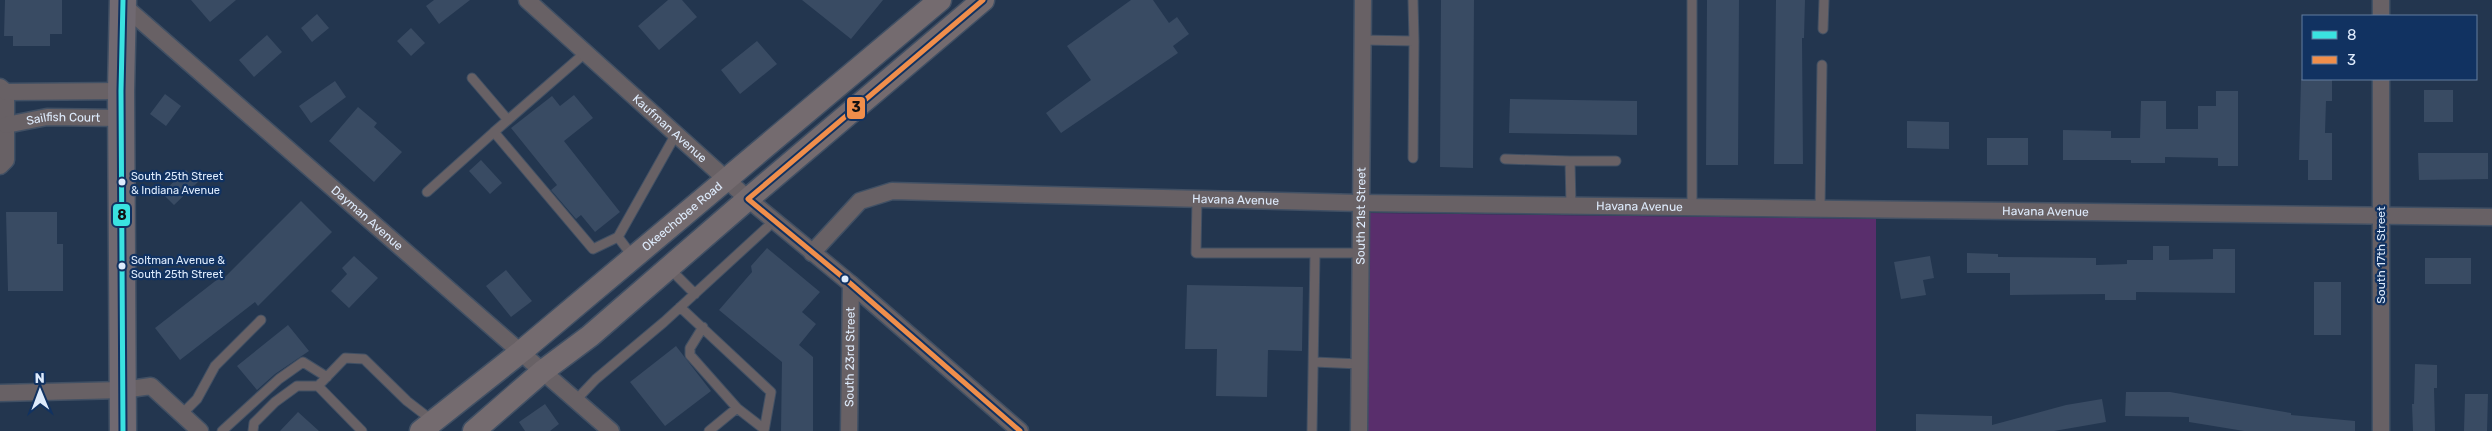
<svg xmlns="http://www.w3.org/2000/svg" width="2492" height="431" font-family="Rubik,sans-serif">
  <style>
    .park { fill: #592e6c }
    .building { fill: #394b63 }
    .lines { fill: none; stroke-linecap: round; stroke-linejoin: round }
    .service-casing { stroke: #415064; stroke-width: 11 }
    .minor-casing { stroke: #415064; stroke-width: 19 }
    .secondary-casing { stroke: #415064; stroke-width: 25 }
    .primary-casing { stroke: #415064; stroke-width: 29 }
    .service { stroke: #686165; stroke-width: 9 }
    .minor { stroke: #686165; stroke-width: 16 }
    .secondary { stroke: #746b6f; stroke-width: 22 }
    .primary { stroke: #706971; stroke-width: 26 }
    .bus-1-casing { stroke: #113261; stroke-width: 9 }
    .bus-2-casing { stroke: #113261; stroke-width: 9 }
    .bus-1 { stroke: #3ae2e0; stroke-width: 5 }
    .bus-2 { stroke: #f08e4b; stroke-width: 5 }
    .bus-dot { fill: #deebfc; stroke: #113261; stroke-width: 2 }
    .labels { text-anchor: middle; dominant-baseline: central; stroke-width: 4.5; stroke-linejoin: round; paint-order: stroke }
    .bus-label { font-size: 11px; fill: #deebfc; stroke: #113261; text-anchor: start }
    .street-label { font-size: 12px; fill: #deebfc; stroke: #113261 }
    .line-badge { stroke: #113261; stroke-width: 2 }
    .pale-badge-label { font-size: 14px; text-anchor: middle; font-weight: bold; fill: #111 }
  </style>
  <rect width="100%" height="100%" fill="#23364f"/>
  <!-- park -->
  <path class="park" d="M1369,213L1876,219V431H1368Z"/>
  <!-- building -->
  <path class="building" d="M5,0H62V34H50V46H13V36H4Z
    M191,0H236L210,22Z
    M434,0H470L439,24L426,6Z
    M668,0H682L697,17L659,50L638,26Z
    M802,0H883L851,39Z
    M1131,0H1153L1169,23L1177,17L1189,34L1173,46L1178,53L1061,133L1046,113L1091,80L1067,46Z
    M1441,0H1474L1473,168L1440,167Z
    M1707,0H1739L1738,165H1706Z
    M1776,0H1805L1804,38H1802L1803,164H1774Z
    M317,14L329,28L312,42L301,28Z
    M411,28L425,43L411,56L397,41Z
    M267,35L282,52L254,77L239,60Z
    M757,41L777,64L740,94L721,70Z
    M2301,79H2332V101H2326L2325,133H2332V180H2308V160H2299Z
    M335,81L346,97L311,123L299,106Z
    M2424,90H2453V122H2424Z
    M2216,91H2238V166H2218V158L2165,157V163H2131V160H2063V130L2111,131V138H2140L2141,101H2166V129H2198V106H2216Z
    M165,94L181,106L166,126L150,114Z
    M574,95L593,118L564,141L620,212L595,232L581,215L576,219L551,190L557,185L511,128L552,96L560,106Z
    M1510,99L1637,101V135L1509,133Z
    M358,107L377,123L374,127L402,152L374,182L329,141Z
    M1907,121L1949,122V149L1907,148Z
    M1987,138H2028V165H1987Z
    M2418,153H2488V179L2419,180Z
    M481,160L502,183L490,194L469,171Z
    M186,170L198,182L174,205L162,193Z
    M301,201L332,232L258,306L255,302L180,360L155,328L223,275L225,277Z
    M6,212H57V244H63V291H8Z
    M2153,246H2169V260L2213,259V249H2235V293L2136,292V300H2105V294L2010,295V273H1967V253L1998,254V257L2096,258V265L2127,264V260H2153Z
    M767,248L820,292L802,312L816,324L799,345L813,357V431H781L782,362L719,310L752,272L751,266Z
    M354,256L378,278L349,308L331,291L347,274L342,268Z
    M1930,256L1934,278L1923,280L1926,295L1901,299L1894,262Z
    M2425,258H2471V284H2425Z
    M506,270L532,301L511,317L486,286Z
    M2314,282H2341V335H2314Z
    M1187,285L1303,287L1302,351L1268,350L1267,397L1216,396L1217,349H1185Z
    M288,325L309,351L275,374L257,390L237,366Z
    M676,346L711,391L665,426L630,382Z
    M2415,364L2437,365V388H2434L2435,431H2413L2412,404H2414Z
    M2126,392H2170L2291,413V415L2355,421V431H2244L2189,422V417L2125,416Z
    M2465,394H2488L2487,431H2464Z
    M2102,399L2106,422L2054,431H1916V414L1992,416V425L2066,405Z
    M545,404L559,424L550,431H525L519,422Z
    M298,412L319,431H280Z"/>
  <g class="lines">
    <!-- service casing -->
    <g class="service-casing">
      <path id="service" d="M1823,29L1824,0
        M1362,40L1414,41L1413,0
        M585,53L494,132L593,249L618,237
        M472,78L508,120
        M1413,158L1414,41
        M1505,159L1570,161
        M427,192L494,132
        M1197,199L1196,253H1360
        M1571,206L1570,161H1616
        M1692,207V0
        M1820,209L1822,65
        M633,257L618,237L676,134
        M669,268L695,294
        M680,307L771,392L764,431
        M703,327L690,348V355L737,408
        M1314,362L1360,364
        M318,386L362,431
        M576,400L596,379L664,322L774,221
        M182,414L197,399L215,366L261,320
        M222,431L279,379L303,362L327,377
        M253,431L254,423L275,402L297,386H318L345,358L364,359L407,401L433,421
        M709,431L737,408L764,429
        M1312,431L1315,253"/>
    </g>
    <!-- minor casing -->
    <g class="minor-casing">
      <g id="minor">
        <path id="s1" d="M527,0L748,199L851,284L1020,431"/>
        <path d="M2381,0V16"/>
        <path id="s2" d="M123,5L611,431"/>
        <path d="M0,87L6,92V160L0,166"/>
        <path d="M6,92L121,91"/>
        <path id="s3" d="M6,125L47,117L121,118"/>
        <path id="s4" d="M812,253L860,201L892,191L1360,203L2492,217"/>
        <path d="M0,393L123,390L151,386L200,431"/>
        <path id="s5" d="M849,431L851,284"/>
        <path id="s6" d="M1359,431L1363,0"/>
        <path d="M2381,431V79"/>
      </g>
    </g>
    <!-- secondary casing -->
    <g class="secondary-casing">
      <g id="secondary">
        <path id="s7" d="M421,431L522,351L940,0"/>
        <path d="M474,431L543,371L590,336L748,199L983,0"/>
      </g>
    </g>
    <!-- primary casing -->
    <g class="primary-casing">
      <path id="primary" d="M123,0L121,91L123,431"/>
    </g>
    <!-- service -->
    <use href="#service" class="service"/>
    <!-- minor -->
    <use href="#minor" class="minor"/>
    <!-- secondary -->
    <use href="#secondary" class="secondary"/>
    <!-- primary -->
    <use href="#primary" class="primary"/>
    <!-- bus-1 casing -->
    <g class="bus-1-casing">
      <path id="bus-1" d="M123,0L121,91L123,431"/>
    </g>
    <!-- bus-2 casing -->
    <g class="bus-2-casing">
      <path id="bus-2" d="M983,0L748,199L851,284L1020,431"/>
    </g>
    <!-- bus-1 -->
    <use href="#bus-1" class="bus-1"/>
    <!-- bus-2 -->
    <use href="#bus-2" class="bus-2"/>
  </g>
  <!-- markers -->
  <g class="bus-dot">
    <circle cx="122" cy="182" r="4.5"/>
    <circle cx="122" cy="266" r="4.5"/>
    <circle cx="845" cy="279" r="4.5"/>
  </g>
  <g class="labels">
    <!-- bus labels -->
    <g class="bus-label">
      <text x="131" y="176">South 25th Street<tspan x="131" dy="14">&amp; Indiana Avenue</tspan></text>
      <text x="131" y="260">Soltman Avenue &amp;<tspan x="131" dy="14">South 25th Street</tspan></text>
    </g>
    <!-- street labels -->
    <g class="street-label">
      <text stroke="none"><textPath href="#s3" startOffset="58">Sailfish Court</textPath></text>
      <text stroke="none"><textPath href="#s1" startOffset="192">Kaufman Avenue</textPath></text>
      <text stroke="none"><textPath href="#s4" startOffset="448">Havana Avenue</textPath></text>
      <text stroke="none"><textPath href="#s4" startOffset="852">Havana Avenue</textPath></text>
      <text stroke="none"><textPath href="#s4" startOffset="1258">Havana Avenue</textPath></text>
      <text stroke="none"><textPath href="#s6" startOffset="215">South 21st Street</textPath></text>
      <text stroke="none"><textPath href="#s7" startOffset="338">Okeechobee Road</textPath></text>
      <text stroke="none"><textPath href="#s2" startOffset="324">Dayman Avenue</textPath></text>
      <text transform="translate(2381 255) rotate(-90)">South 17th Street</text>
      <text stroke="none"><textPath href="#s5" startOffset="74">South 23rd Street</textPath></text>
    </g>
  </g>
  <g class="line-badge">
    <rect x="846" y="96" width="20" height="24" rx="5" fill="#f08e4b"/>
    <rect x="112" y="203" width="19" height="24" rx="5" fill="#3ae2e0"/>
  </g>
  <g class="pale-badge-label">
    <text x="856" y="112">3</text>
    <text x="122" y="220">8</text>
  </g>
  <!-- legend -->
  <rect x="2302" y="15" width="175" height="65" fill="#113261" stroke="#637c9f"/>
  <rect x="2312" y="31" width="25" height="8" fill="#3ae2e0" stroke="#637c9f"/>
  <text x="2347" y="40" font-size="15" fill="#deebfc">8</text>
  <rect x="2312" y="56" width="25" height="8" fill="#f08e4b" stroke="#637c9f"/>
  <text x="2347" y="65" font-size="15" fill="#deebfc">3</text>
  <!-- north arrow -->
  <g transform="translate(40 391) rotate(359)" stroke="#113261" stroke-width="4" paint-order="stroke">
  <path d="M0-4L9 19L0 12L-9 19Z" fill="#deebfc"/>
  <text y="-8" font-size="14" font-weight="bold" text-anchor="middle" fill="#deebfc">N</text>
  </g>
</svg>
